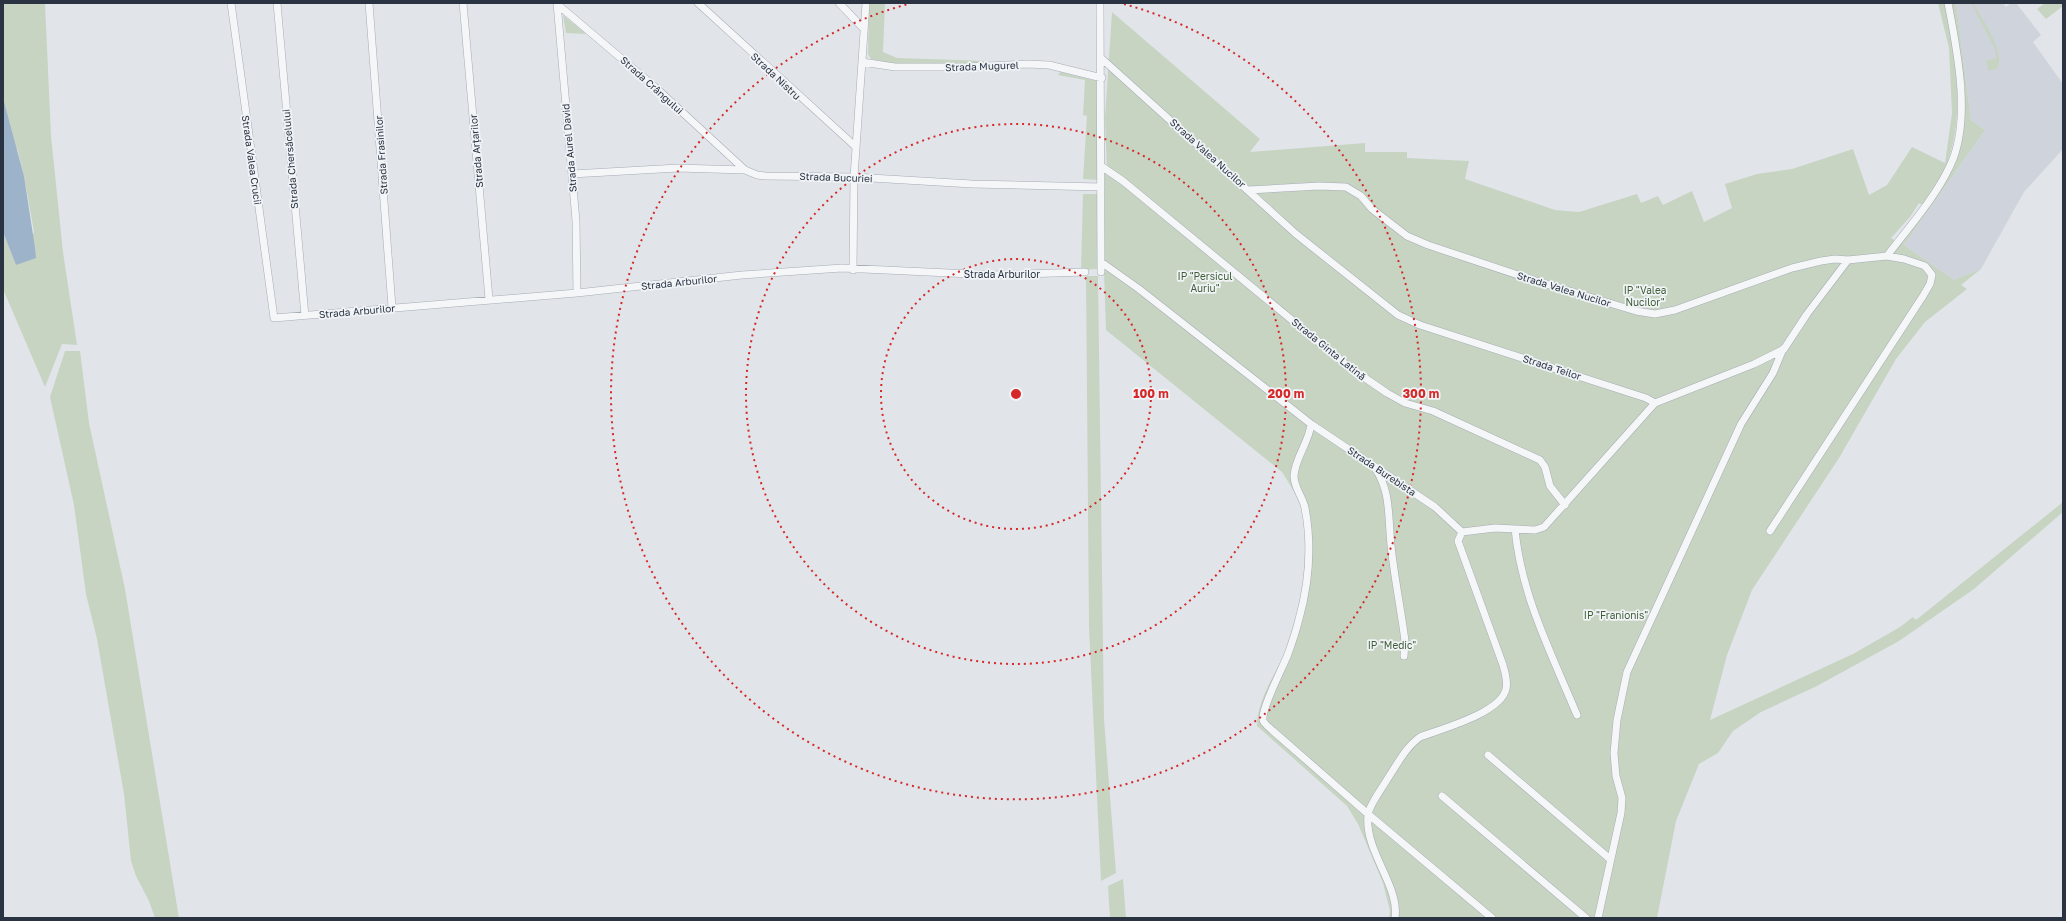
<svg xmlns="http://www.w3.org/2000/svg" width="2066" height="921" font-family="'Golos Text',sans-serif">
  <style>
    .built { fill: #cfd4dc }
    .green { fill: #c7d4c2 }
    .water { fill: #9db3ca }
    .lines { fill: none; stroke-linecap: round; stroke-linejoin: round }
    .street-casing { stroke: #a6acb4; stroke-width: 8 }
    .street { stroke: #f4f6f8; stroke-width: 7 }
    .ring { fill: none; stroke: #d62828; stroke-width: 2; stroke-dasharray: 2 4 }
    .labels { text-anchor: middle; dominant-baseline: central; stroke-width: 3.5; stroke-linejoin: round; paint-order: stroke }
    .street-label { font-size: 10px; fill: #2a3342; stroke: #f1f4f7 }
    .park-label { font-size: 10px; fill: #3f5d37; stroke: #f1f4f7 }
    .centre { fill: #d62828; stroke: #f1f4f7; stroke-width: 2 }
    .ring-label { font-size: 12px; text-anchor: middle; font-weight: bold; fill: #d62828; stroke: #f1f4f7; stroke-width: 3.5; stroke-linejoin: round; paint-order: stroke }
  </style>
  <rect width="100%" height="100%" fill="#e1e5ea"/>
  <!-- built -->
  <path class="built" d="M1956,3H2003L2006,7L2011,3H2016L2041,35L2033,42L2063,84V149L2024,192L1981,269L1954,280L1904,245L1985,130L1971,120Z"/>
  <!-- green -->
  <path class="green" d="M3,3H45L51,136L63,252L77,345L62,344L45,387L3,289V232L16,265L34,232L24,176L17,148L3,165Z
    M869,3H885L883,52L897,58L988,61L987,64H895L871,59L868,54Z
    M1938,3H1945C1954,56 1967,113 1946,166C1940,180 1930,192 1922,205L1919,203L1910,217L1891,238L1902,244L1942,186L1963,127L1965,88L1952,3H1956L1971,120L1985,130L1904,245L1954,280L1981,269L1961,285L1967,289L1925,322L1896,359L1839,458L1752,590L1727,655L1710,720L1853,654L1900,627L1913,617L1916,620L2063,502V512L1974,589L1899,641L1817,686L1761,712L1733,731L1718,753L1699,764L1676,821L1657,918H1389L1390,911L1383,883L1358,824L1347,806L1257,726C1257,701 1274,676 1285,653C1300,619 1305,583 1305,546C1305,533 1305,518 1301,506C1296,494 1289,483 1282,472L1106,330L1103,242L1105,175L1107,172L1105,118L1112,12L1260,139L1250,152L1365,143V152H1407V158L1469,161L1465,179L1555,210L1579,212L1637,194L1641,203L1658,196L1663,205L1692,191L1704,222L1732,208L1725,184L1757,174L1792,169L1853,149L1869,195L1887,185L1912,147L1945,163L1952,113L1949,48Z
    M1971,3H1973C1981,16 2007,55 1997,69L1989,71L1988,70L1986,60L1996,59L1995,49Z
    M2045,3H2063V6L2046,19L2037,9Z
    M563,15L586,34L566,33Z
    M1060,72L1097,81L1098,180L1083,179L1087,116L1083,115L1085,80L1058,75Z
    M1083,194H1098L1097,269L1081,270Z
    M1086,276H1098L1104,719L1116,873L1101,881L1089,627Z
    M65,351H80L89,423L125,589L179,918H155L149,901L136,876L131,861L124,794L97,639L86,594L74,505L50,397Z
    M1123,879L1126,918H1110L1108,886Z"/>
  <!-- water -->
  <path class="water" d="M3,77L4,102L24,176L35,248L36,258L16,265L3,232Z"/>
  <g class="lines">
    <!-- street casing -->
    <g class="street-casing">
      <path id="street" d="M231,3L274,318L577,293L742,275L842,268L992,275L1085,272
        M277,3L305,316
        M369,3L392,307
        M463,3L489,299
        M557,3L576,221L577,293
        M698,3L856,147
        M839,3L864,29
        M1100,3L1101,272
        M557,4L655,87L745,170
        M1101,58L1296,234L1398,315L1420,325L1646,398L1655,403L1754,364L1784,349L1807,314L1848,260
        M862,62L895,67H967L1027,64L1049,65L1102,78
        M1101,166L1123,181L1349,367L1387,393L1405,403L1433,411L1540,460L1545,467L1550,486L1565,505
        M572,174L678,168L745,170L757,175L765,176L854,177L972,184L1101,187
        M1248,190L1319,186L1346,187L1361,196L1372,209L1407,236L1428,245L1536,281L1636,311L1655,314L1675,310L1792,268L1821,261L1835,259L1848,260L1887,256L1904,259L1925,266L1932,275L1930,284L1923,296L1770,531
        M1887,256C1909,227 1935,198 1950,166C1972,121 1957,50 1948,3
        M1101,262L1139,289L1311,424L1435,507L1462,532L1495,528L1535,530L1544,527L1655,403
        M853,270L854,177L866,3
        M1311,424C1309,443 1295,457 1294,476C1294,488 1303,497 1305,508C1312,545 1309,583 1299,619C1296,631 1292,643 1288,654C1283,667 1261,709 1263,720C1264,724 1270,728 1273,731L1368,814L1492,918
        M1375,468C1391,491 1388,517 1391,545C1394,576 1401,609 1405,641L1404,656
        M1515,529C1521,595 1552,655 1577,715
        M1488,755L1610,859
        M1442,796L1586,918
        M1395,918C1400,886 1364,851 1368,815C1369,805 1383,787 1388,778C1398,763 1406,747 1420,737C1441,729 1501,713 1506,689C1508,681 1505,673 1503,665L1458,541L1462,532
        M1598,918L1621,813L1622,798L1616,776L1614,753L1617,720L1627,672L1741,424L1773,373L1783,349"/>
    </g>
    <!-- street -->
    <use href="#street" class="street"/>
  </g>
  <!-- distance rings -->
  <g class="ring">
    <circle cx="1016" cy="394" r="135"/>
    <circle cx="1016" cy="394" r="270"/>
    <path d="M1124 4A405 405 0 1 1 908 4"/>
  </g>
  <g class="labels">
    <!-- street labels -->
    <g class="street-label">
      <text transform="translate(982 66) rotate(-2)">Strada Mugurel</text>
      <text transform="translate(776 76) rotate(43)">Strada Nistru</text>
      <text transform="translate(652 85) rotate(42)">Strada Crângului</text>
      <text transform="translate(569 148) rotate(-95)">Strada Aurel David</text>
      <text transform="translate(476 151) rotate(-95)">Strada Arțarilor</text>
      <text transform="translate(1208 153) rotate(42)">Strada Valea Nucilor</text>
      <text transform="translate(381 155) rotate(-94)">Strada Frasinilor</text>
      <text transform="translate(290 159) rotate(-95)">Strada Chersăcelului</text>
      <text transform="translate(252 160) rotate(82)">Strada Valea Crucii</text>
      <text transform="translate(836 177) rotate(2)">Strada Bucuriei</text>
      <text x="1002" y="274">Strada Arburilor</text>
      <text transform="translate(679 282) rotate(-6)">Strada Arburilor</text>
      <text transform="translate(1564 289) rotate(17)">Strada Valea Nucilor</text>
      <text transform="translate(357 311) rotate(-5)">Strada Arburilor</text>
      <text transform="translate(1329 349) rotate(39)">Strada Ginta Latină</text>
      <text transform="translate(1552 367) rotate(18)">Strada Teilor</text>
      <text transform="translate(1382 471) rotate(34)">Strada Burebista</text>
    </g>
    <!-- park labels -->
    <g class="park-label">
      <text x="1205" y="276">IP "Persicul<tspan x="1205" dy="12">Auriu"</tspan></text>
      <text x="1645" y="290">IP "Valea<tspan x="1645" dy="12">Nucilor"</tspan></text>
      <text x="1616" y="615">IP "Franionis"</text>
      <text x="1392" y="645">IP "Medic"</text>
    </g>
  </g>
  <circle cx="1016" cy="394" r="6" class="centre"/>
  <g class="ring-label">
    <text x="1151" y="398">100 m</text>
    <text x="1286" y="398">200 m</text>
    <text x="1421" y="398">300 m</text>
  </g>
  <!-- border -->
  <rect width="2066" height="921" fill="none" stroke="#2a3342" stroke-width="8"/>
</svg>
